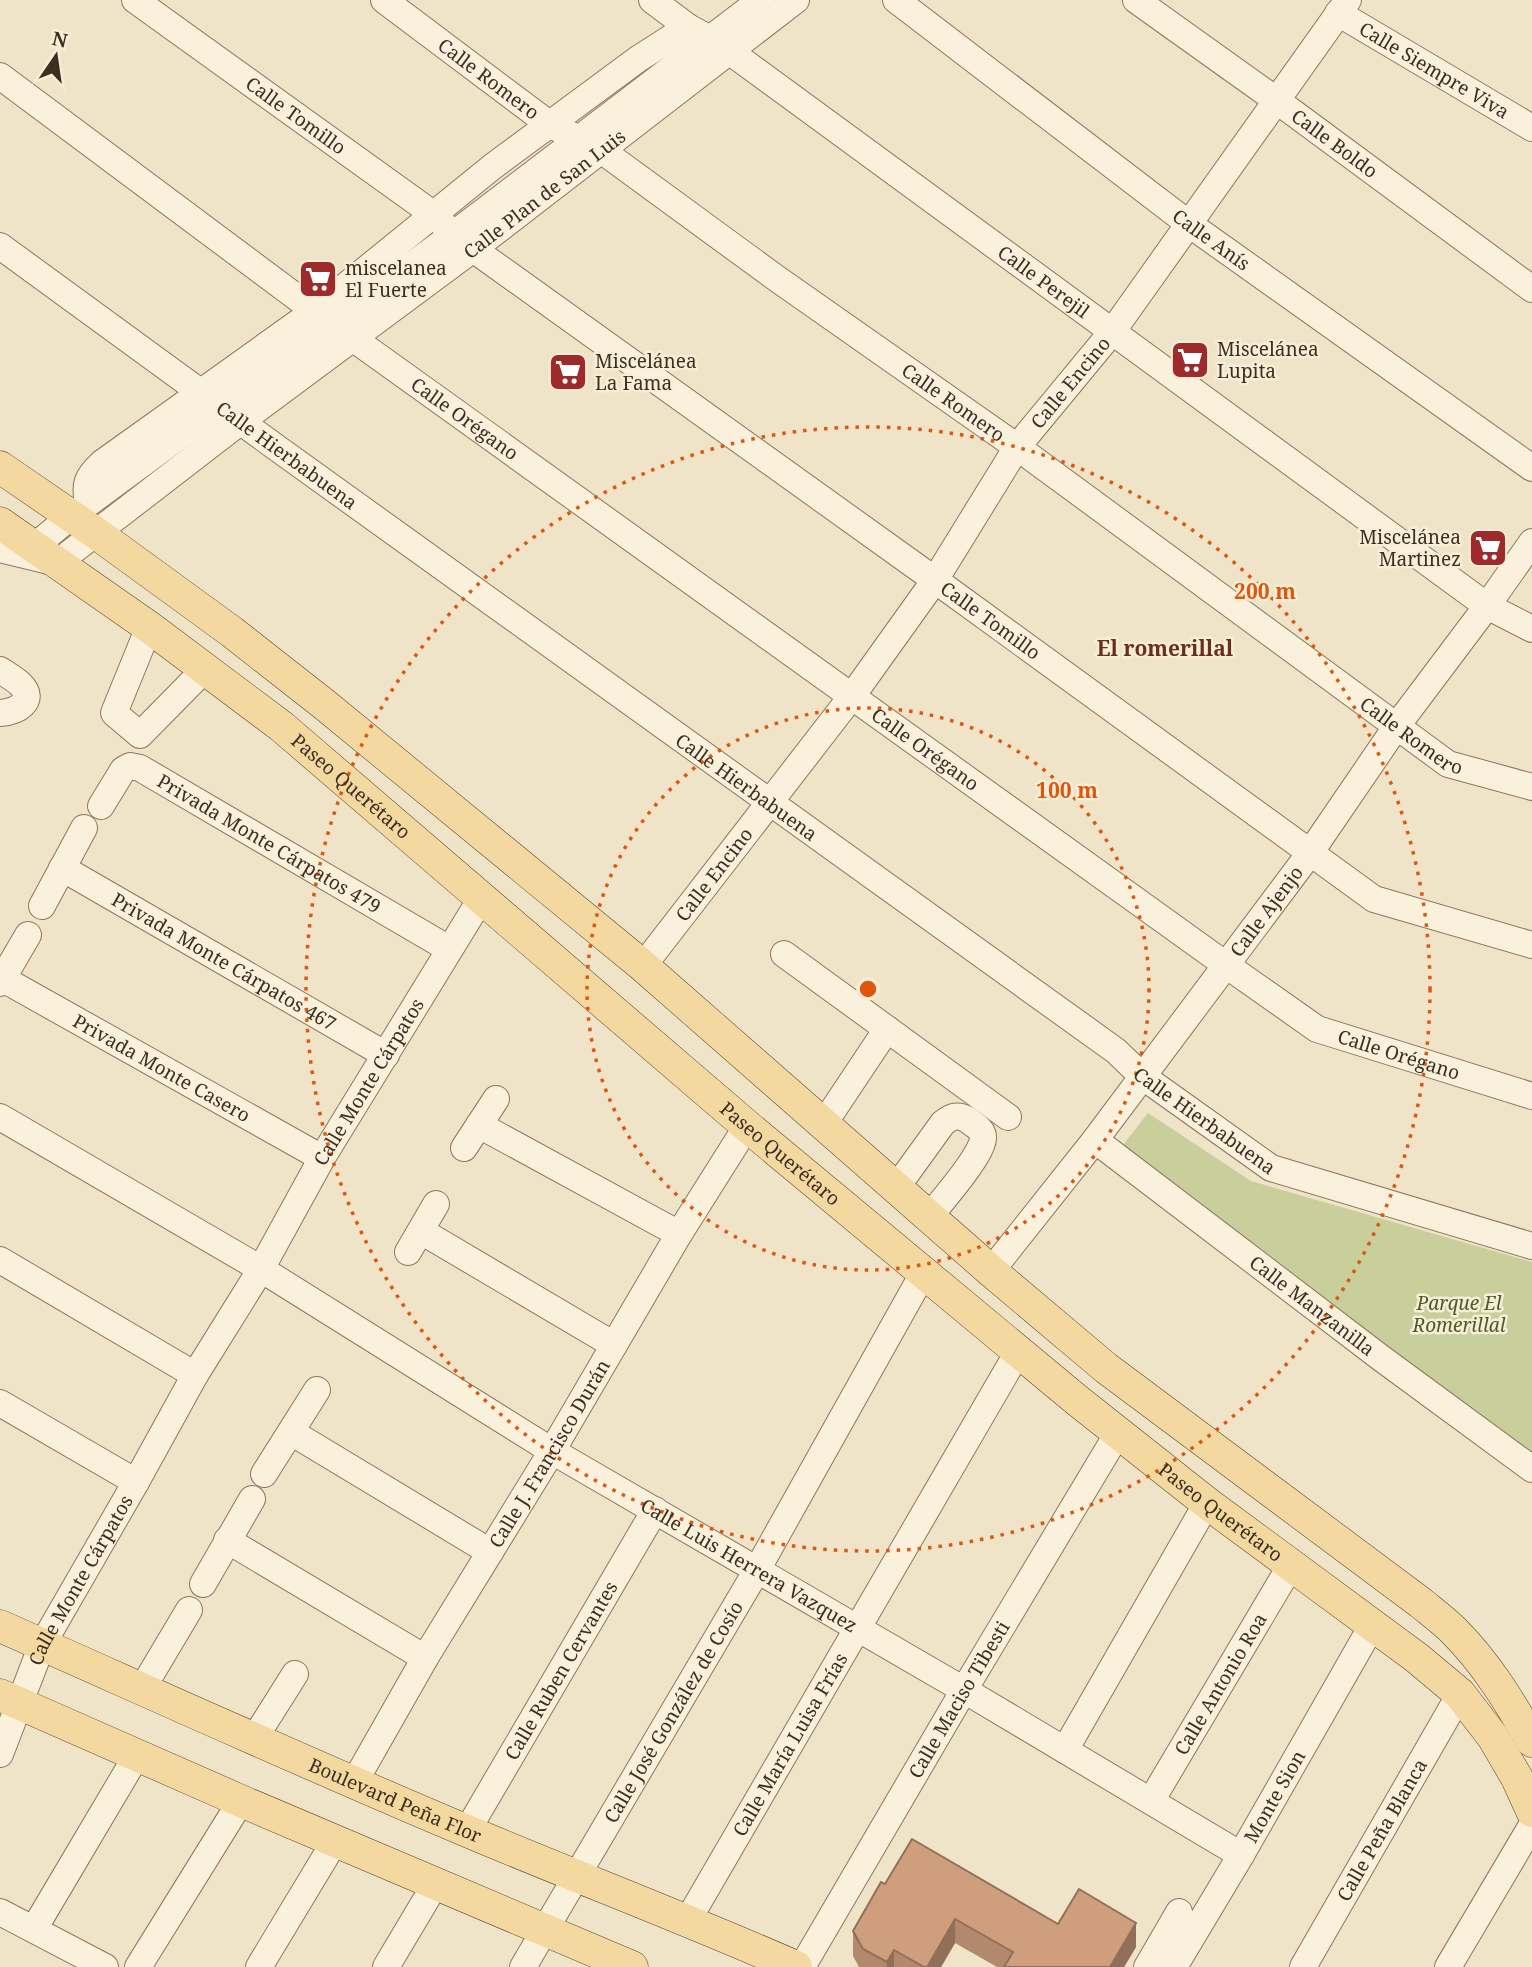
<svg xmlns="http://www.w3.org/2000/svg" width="1532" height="1967" font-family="'Noto Serif',serif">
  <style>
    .green { fill: #c9cf9b }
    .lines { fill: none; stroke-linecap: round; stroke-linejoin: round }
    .minor-casing { stroke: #8d765c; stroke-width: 28 }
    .major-casing { stroke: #5b4430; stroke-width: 33 }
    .minor { stroke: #faf1dc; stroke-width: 26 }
    .major { stroke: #f3d9a0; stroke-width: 32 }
    .wall { fill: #b2896c }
    .shaded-wall { fill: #916f58 }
    .building { fill: #cf9f7d; stroke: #916f58; stroke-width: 2 }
    .ring { fill: none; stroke: #df570d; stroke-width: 3.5; stroke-dasharray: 3.5 7 }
    .labels { text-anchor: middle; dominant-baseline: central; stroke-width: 5; stroke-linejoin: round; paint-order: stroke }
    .street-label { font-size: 19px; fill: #3d2e20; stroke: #f7eed8 }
    .poi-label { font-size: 19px; fill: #3d2e20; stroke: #f7eed8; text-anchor: start }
    .park-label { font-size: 19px; font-style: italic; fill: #4d5a26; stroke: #f7eed8 }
    .neighbourhood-label { font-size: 21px; font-weight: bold; fill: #6b2e1e; stroke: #f7eed8 }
    .centre { fill: #df570d; stroke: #f7eed8; stroke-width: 3.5 }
    .ring-label { font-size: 21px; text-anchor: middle; font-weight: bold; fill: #df570d; stroke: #f7eed8; stroke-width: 5; stroke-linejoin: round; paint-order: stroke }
  </style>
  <rect width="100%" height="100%" fill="#f0e4c8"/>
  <!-- green -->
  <path class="green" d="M1148,1113L1251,1181L1532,1262V1454L1119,1150Z"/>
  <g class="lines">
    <!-- minor casing -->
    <g class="minor-casing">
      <g id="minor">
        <path id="s1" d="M135,0L433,214L445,226"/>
        <path id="s2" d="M384,0L549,124L601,150L776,278L1017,447L1448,764L1532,787"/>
        <path d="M652,0L688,27L703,35"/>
        <path id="s3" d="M896,0L1189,224L1532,468"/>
        <path id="s4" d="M1136,0L1276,100L1532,289"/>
        <path id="s5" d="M1338,13L1532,128"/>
        <path id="s6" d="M729,51L1487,606L1532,629"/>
        <path d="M0,76L327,320"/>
        <path id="s7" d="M0,246C370,517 742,785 1116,1051L1142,1076L1271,1168L1532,1246"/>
        <path id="s8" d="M473,249L935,580L1374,899L1532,945"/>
        <path id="s9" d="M351,337L1226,965L1317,1029L1532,1096"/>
        <path d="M88,503C84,484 87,477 102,463L316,310L492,167L638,59L688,27"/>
        <path d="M34,547L71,516L454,234L761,0"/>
        <path id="s10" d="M0,549L57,563L240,422L473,249L796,0"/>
        <path d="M149,627L114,713L140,735L205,669"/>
        <path d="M0,670C6,674 15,679 20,684C38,701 16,712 0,713"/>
        <path id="s11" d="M101,806L123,770L130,766L140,768L449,949"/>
        <path id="s12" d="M62,868L386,1055"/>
        <path d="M42,906L84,828"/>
        <path d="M784,954L1008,1117"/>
        <path id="s13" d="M643,966L852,696L935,580L1017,447L1112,332L1348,0"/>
        <path id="s14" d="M3,979L322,1158"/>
        <path d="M0,983L28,935"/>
        <path id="s15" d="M0,1117L261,1269L552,1451L964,1690L1241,1855"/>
        <path d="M479,1125L679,1234"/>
        <path d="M823,1125L887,1029"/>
        <path id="s16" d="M1095,1140L1381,1358L1532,1469"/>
        <path d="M464,1148L496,1099"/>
        <path d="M896,1188L943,1123C952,1116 958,1114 968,1120C973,1124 982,1129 983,1136C986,1151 940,1203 929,1217"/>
        <path d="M421,1231L614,1345"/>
        <path d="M408,1252L436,1204"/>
        <path d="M0,1260L195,1375"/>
        <path id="s17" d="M991,1271L1095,1140L1310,853L1396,727L1487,606L1532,542"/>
        <path d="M0,1403L136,1482"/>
        <path d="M291,1432L490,1552"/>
        <path d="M264,1474L317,1390"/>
        <path d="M227,1540L425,1658"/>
        <path d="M203,1584L252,1499"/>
        <path d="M142,1689L189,1610"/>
        <path d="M254,1739L295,1674"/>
        <path d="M1065,1750L1207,1503"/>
        <path id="s18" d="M0,1754L42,1645L136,1482L195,1375L261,1269L322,1158L482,897"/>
        <path id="s19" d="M354,1783L425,1658L552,1451L679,1234L747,1126"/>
        <path id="s20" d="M1151,1801L1291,1565"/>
        <path id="s21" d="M467,1831L655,1510"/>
        <path d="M0,1912L105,1967"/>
        <path id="s22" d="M688,1920L1018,1352"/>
        <path d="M34,1929L137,1755"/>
        <path d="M138,1967L241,1801"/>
        <path d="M259,1967L335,1841"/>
        <path d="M386,1967L436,1883"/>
        <path id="s23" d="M523,1967L757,1570L924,1272"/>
        <path id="s24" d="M802,1967L964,1690L1118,1433"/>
        <path d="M1147,1967L1179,1912"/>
        <path id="s25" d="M1174,1967L1241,1855L1373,1624"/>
        <path id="s26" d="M1303,1967L1460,1694"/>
        <path d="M1448,1967L1532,1825"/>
      </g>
    </g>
    <!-- major casing -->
    <g class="major-casing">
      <g id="major">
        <path d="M0,467L96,533L232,632L325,705L643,966L991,1271L1106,1368L1421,1603C1432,1612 1444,1621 1454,1631C1486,1663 1510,1702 1532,1741"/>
        <path id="s27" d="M0,523L149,627L281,726L747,1126L1078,1401L1207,1503L1417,1658L1460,1694L1493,1737L1517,1778L1532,1811"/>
        <path id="s28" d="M0,1626C156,1695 310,1765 467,1831C576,1877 687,1919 796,1967"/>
        <path d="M0,1695L241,1801L632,1967"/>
      </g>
    </g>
    <!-- minor -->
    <use href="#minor" class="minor"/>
    <!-- major -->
    <use href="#major" class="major"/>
  </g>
  <!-- wall -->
  <path class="wall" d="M885,1884L1058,1924L1136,1947L1124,1967H997L955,1943L941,1967H859L853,1956V1931Z"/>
  <!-- shaded-wall -->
  <path class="shaded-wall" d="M955,1919V1943L941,1967H927Z
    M1136,1923V1947L1124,1967H1110Z
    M894,1950V1967H887V1962Z"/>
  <!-- building -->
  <path class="building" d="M912,1839L1058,1924L1079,1889L1136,1923L1110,1967H1004L1013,1952L955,1919L927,1967H924L894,1950L887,1962L863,1949L853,1931L881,1882L885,1884Z"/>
  <!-- distance rings -->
  <g class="ring">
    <circle cx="868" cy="989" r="281"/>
    <circle cx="868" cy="989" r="562"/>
  </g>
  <!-- icons -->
  <defs>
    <g id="supermarket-square" transform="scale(2.0125)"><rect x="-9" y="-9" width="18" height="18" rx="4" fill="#9e2a2b" stroke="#f7eed8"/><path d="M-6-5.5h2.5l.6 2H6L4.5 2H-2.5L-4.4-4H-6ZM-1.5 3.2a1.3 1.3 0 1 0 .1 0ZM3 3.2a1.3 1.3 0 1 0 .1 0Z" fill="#fff"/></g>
  </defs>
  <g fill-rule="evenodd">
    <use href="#supermarket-square" x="318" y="279"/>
    <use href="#supermarket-square" x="1190" y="360"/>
    <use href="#supermarket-square" x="568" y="372"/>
    <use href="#supermarket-square" x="1488" y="548"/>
  </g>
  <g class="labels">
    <!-- street labels -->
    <g class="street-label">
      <text stroke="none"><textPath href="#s5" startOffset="112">Calle Siempre Viva</textPath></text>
      <text stroke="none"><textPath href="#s2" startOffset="131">Calle Romero</textPath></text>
      <text stroke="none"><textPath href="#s1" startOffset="198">Calle Tomillo</textPath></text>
      <text stroke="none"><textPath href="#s4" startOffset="245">Calle Boldo</textPath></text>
      <text stroke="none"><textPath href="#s10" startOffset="670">Calle Plan de San Luis</textPath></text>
      <text stroke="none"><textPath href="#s3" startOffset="396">Calle Anís</textPath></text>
      <text stroke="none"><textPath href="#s6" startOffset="390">Calle Perejil</textPath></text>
      <text stroke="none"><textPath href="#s13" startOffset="724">Calle Encino</textPath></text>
      <text stroke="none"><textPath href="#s2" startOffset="698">Calle Romero</textPath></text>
      <text stroke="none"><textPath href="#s9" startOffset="140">Calle Orégano</textPath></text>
      <text stroke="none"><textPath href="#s7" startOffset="355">Calle Hierbabuena</textPath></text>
      <text stroke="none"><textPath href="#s8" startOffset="637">Calle Tomillo</textPath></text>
      <text stroke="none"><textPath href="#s2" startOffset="1265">Calle Romero</textPath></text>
      <text stroke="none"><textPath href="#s9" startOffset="707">Calle Orégano</textPath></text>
      <text stroke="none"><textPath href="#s27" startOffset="439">Paseo Querétaro</textPath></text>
      <text stroke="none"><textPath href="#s7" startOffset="922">Calle Hierbabuena</textPath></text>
      <text stroke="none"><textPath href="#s11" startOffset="210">Privada Monte Cárpatos 479</textPath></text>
      <text stroke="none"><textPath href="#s13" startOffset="116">Calle Encino</textPath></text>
      <text stroke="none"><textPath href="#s17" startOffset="453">Calle Ajenjo</textPath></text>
      <text stroke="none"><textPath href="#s12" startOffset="187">Privada Monte Cárpatos 467</textPath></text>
      <text stroke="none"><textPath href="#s9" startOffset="1274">Calle Orégano</textPath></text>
      <text stroke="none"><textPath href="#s14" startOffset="182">Privada Monte Casero</textPath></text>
      <text stroke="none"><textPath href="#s18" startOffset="768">Calle Monte Cárpatos</textPath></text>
      <text stroke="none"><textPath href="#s7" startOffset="1489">Calle Hierbabuena</textPath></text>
      <text stroke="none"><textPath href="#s27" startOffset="1004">Paseo Querétaro</textPath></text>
      <text stroke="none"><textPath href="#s16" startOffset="273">Calle Manzanilla</textPath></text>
      <text stroke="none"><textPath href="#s19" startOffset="383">Calle J. Francisco Durán</textPath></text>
      <text stroke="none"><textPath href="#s27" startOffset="1572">Paseo Querétaro</textPath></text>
      <text stroke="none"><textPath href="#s15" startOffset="873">Calle Luis Herrera Vazquez</textPath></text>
      <text stroke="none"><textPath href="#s18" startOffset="192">Calle Monte Cárpatos</textPath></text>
      <text stroke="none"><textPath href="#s21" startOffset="186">Calle Ruben Cervantes</textPath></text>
      <text stroke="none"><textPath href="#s20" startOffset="136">Calle Antonio Roa</textPath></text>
      <text stroke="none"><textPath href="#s24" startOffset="310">Calle Maciso Tibesti</textPath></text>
      <text stroke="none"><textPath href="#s23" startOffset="296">Calle José González de Cosío</textPath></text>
      <text stroke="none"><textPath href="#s22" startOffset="203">Calle María Luisa Frías</textPath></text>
      <text stroke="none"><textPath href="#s25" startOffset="198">Monte Sion</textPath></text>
      <text stroke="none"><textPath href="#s28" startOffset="432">Boulevard Peña Flor</textPath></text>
      <text stroke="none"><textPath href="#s26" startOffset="158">Calle Peña Blanca</textPath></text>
    </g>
    <!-- poi labels -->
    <g class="poi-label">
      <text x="345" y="268">miscelanea<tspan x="345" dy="22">El Fuerte</tspan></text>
      <text x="1217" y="349">Miscelánea<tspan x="1217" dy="22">Lupita</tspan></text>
      <text x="595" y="361">Miscelánea<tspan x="595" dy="22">La Fama</tspan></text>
      <text x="1461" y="537" text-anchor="end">Miscelánea<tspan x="1461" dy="22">Martinez</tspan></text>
    </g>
    <!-- park labels -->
    <g class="park-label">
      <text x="1459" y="1303">Parque El<tspan x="1459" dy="22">Romerillal</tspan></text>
    </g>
    <!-- neighbourhood labels -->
    <g class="neighbourhood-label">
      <text x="1165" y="648">El romerillal</text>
    </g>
  </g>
  <circle cx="868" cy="989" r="10" class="centre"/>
  <g class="ring-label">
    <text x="1265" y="599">200 m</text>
    <text x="1067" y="798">100 m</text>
  </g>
  <!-- north arrow -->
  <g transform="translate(56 56) rotate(13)" stroke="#f7eed8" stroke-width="5" paint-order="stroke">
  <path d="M0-5L12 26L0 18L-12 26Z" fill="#3d2e20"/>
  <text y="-10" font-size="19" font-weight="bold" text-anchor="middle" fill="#3d2e20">N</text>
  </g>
</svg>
